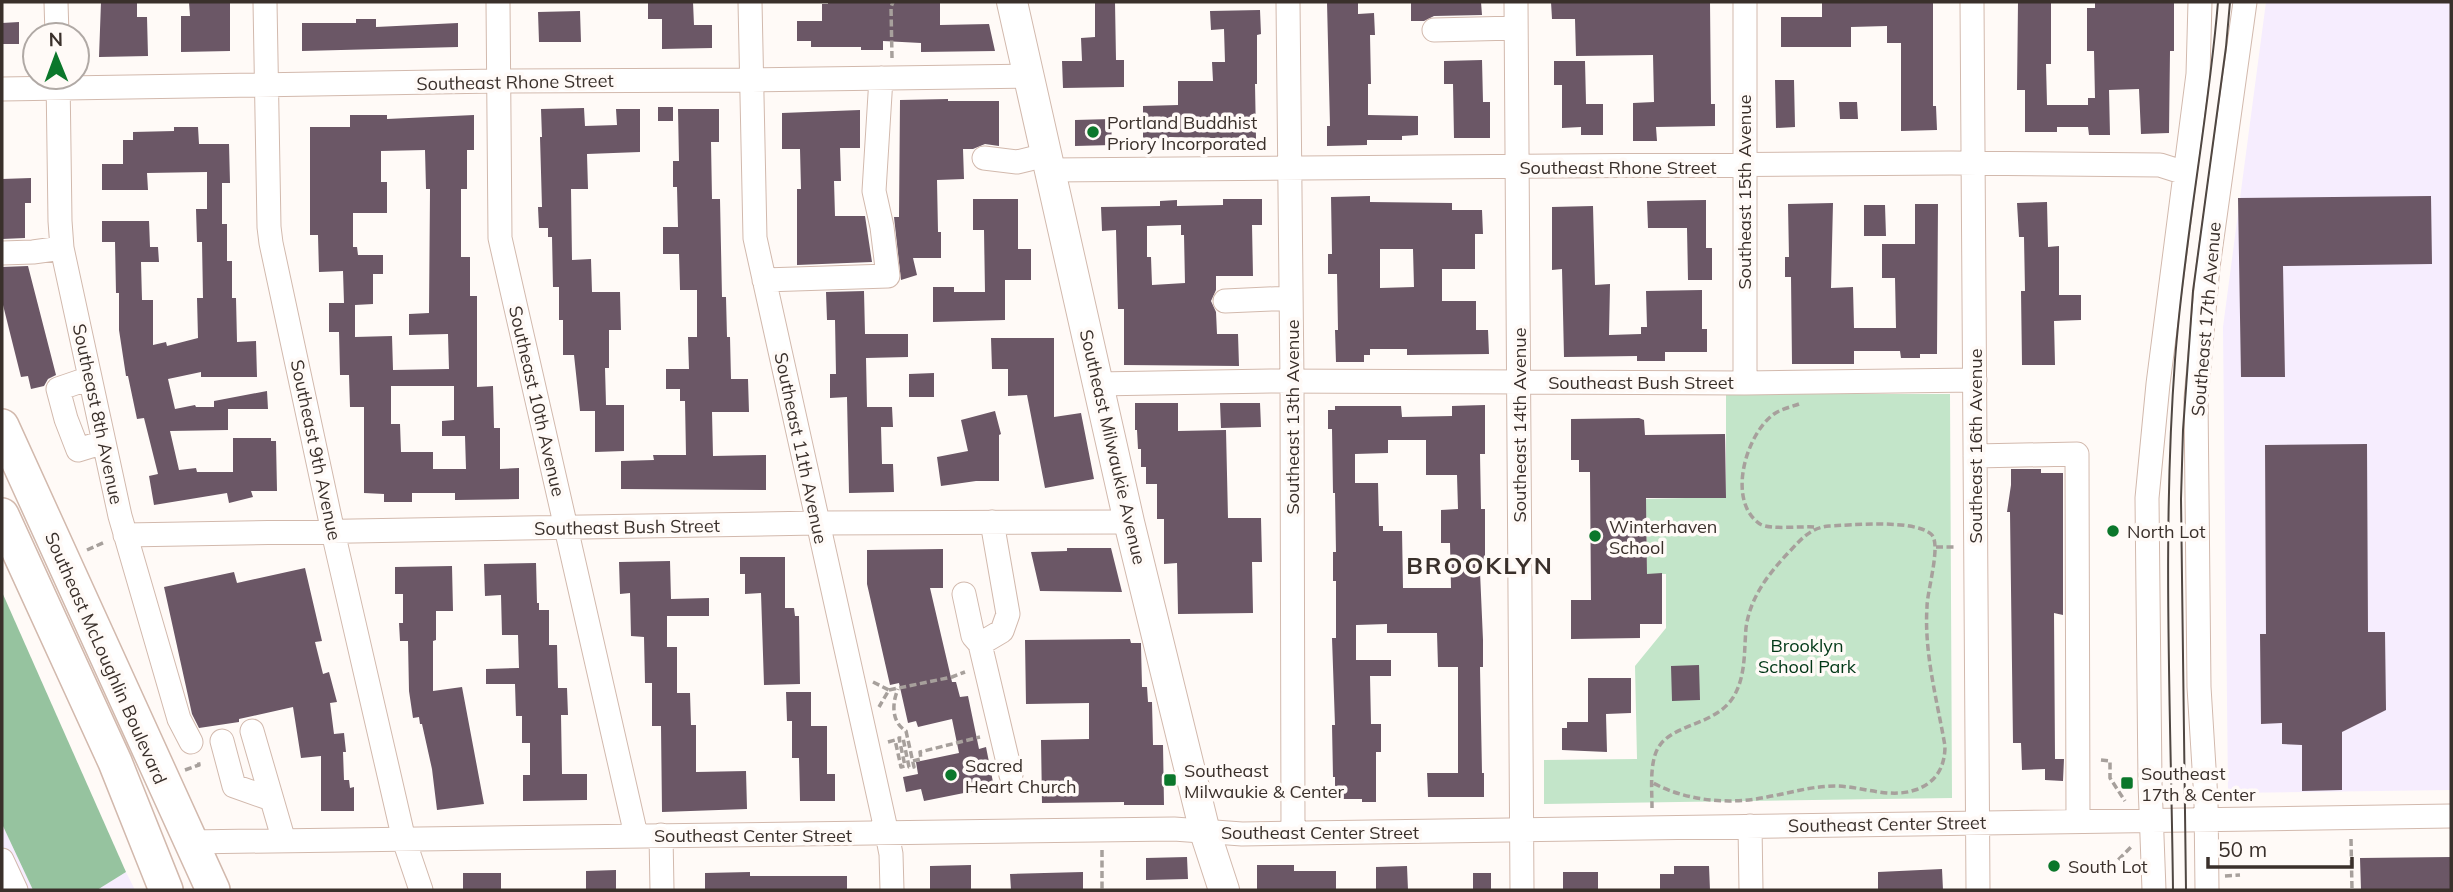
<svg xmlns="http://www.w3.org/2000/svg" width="2453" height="892" font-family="Mulish,sans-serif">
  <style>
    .industrial { fill: #f6edfe }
    .green { fill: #c3e5c9 }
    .forest { fill: #96c39f }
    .building { fill: #6b5766; fill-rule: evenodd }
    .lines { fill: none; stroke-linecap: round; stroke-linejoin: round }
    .minor-casing { stroke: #d2b9ad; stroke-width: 25 }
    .major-casing { stroke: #d2b9ad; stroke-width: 32 }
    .highway-casing { stroke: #d2b9ad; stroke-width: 36 }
    .path { stroke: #a7a09c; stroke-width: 3.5; stroke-dasharray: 7 3.5; stroke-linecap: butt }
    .minor { stroke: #fff; stroke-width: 23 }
    .major { stroke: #fff; stroke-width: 30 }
    .highway { stroke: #fff; stroke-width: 33 }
    .tram { stroke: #4f4641; stroke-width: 2 }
    .poi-dot { fill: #0b772b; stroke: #fffaf7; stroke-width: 2.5 }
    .labels { text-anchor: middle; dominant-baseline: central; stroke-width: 7; stroke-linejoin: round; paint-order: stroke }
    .street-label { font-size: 18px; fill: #3a302b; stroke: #fffaf7 }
    .poi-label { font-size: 18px; fill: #3a302b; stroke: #fffaf7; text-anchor: start }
    .park-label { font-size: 18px; fill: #013716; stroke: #fffaf7 }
    .district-label { font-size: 24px; font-weight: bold; letter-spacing: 2px; fill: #3a302b; stroke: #fffaf7 }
  </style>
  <rect width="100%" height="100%" fill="#fffaf7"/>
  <!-- industrial -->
  <path class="industrial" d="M2266,2H2451V790L2228,793L2223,327Z
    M2,824L33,890H2Z
    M126,872L135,890H97Z"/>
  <!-- green -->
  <path class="green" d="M1726,394H1950L1952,798L1544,804V760L1637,759L1635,666L1666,628V574H1647L1646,499L1726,497Z"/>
  <!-- forest -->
  <path class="forest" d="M2,592L126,872L97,890H33L2,824Z"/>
  <!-- building -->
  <path class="building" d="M101,2H137V17H147L148,56L99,57Z
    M189,2H230V51L181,52V16H190Z
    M648,2H693L694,25H712V48L662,49V19H648Z
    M828,2H940V25L989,24L995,51L921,52V43L883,41V50H861V47H811V41H797V21H822V4H828Z
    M1095,2H1115L1116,60H1124V87L1063,88L1062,61H1082L1081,38L1095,37Z
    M1327,2H1358V14L1374,13L1375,35H1370L1371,84H1368V115L1418,116V135L1402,136V140H1367V145L1327,146V126H1330Z
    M1411,2H1481L1482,15L1434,16L1424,21H1411Z
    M1551,2H1710L1711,104H1715V126L1656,127L1657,141H1633V103L1654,102L1653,55L1576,56L1575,19H1552Z
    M1822,2H1933V106H1936L1937,130L1901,131V43H1887V26L1851,27V47H1781V17H1822Z
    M2018,2H2051V64H2046L2047,105H2088V98H2095L2094,51H2087V8H2095V2H2174V51H2170L2169,133L2141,134L2139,89L2109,90L2110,135H2089L2088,127H2057V132H2025V90H2017Z
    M1260,10L1261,34L1257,35V84H1255L1256,139L1169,137V143H1143V106L1178,105V81H1213L1212,62H1225L1224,29L1211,30L1210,11Z
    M580,11L581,42H539L538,12Z
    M356,19H376V27L458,23V47L302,51V23H356Z
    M19,22V44H2V23Z
    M1482,60L1483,102H1490V138H1454L1453,84H1444V61Z
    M1554,61H1585L1586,104H1603V135H1581V127L1562,128V85H1554Z
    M1775,80H1794L1795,127L1776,128Z
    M948,99V101H999V146L985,144L973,149H963L964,179L937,180L938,232H941V258H913L917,275L901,280L894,217H899L900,100Z
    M1839,102H1857L1858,119H1840Z
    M658,107H673V121H658Z
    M584,108L585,126L617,125L616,109H640V152L587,154L588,189H571L572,260L591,259L592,292H620L621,330H609V368H605L606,405H624V451L595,452V411H580L574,355H563V320H559V287H553L552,237H548V228H539L538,207H542L540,137H542L541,109Z
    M678,109H719V142H711L712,199H720L722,297H726L727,337H730L731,379H748L749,412H712L713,456L766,455V490L621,489V461L654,460L653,455H686L685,401H680V389H666V369H689L688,337H697V290H680L679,254H663V227H678L677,187H673V161H679Z
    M860,110V148H840L841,181H834L835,216H865L872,262L797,265V189H801L800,149H782V113Z
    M350,115H387V119L474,115V150H467V189H461V257H470V296H477V387L493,386L494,428H500V469L519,468V499L455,500V493H412V502H384V494L364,493V407H350L349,375H340L339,332H329V303H344L343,271L319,272L318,235H310V127H350ZM425,150L426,189H430L429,313L409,314V335L448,334L449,369L393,370L392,336L355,337V305L373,304V274H383V255H358L357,247H353V213H387V182H381V151ZM391,386H454V420L442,421V436H465L466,469H433V452H401L400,424H391Z
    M1111,119L1112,145L1075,146V120Z
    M174,127H198L199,144H229L230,183H222V224H227V261H232V298H236L237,342L256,341L257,377H201V372L168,379L175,409L195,405L196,407H214V401L267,391L268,409H228V430L170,431L179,470L196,468L197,472H233V438H271V441H276L277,491H251L253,497L229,503L227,493L154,505L149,476L158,474L144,418L137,419L128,376H126L119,330V293H116L115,242H102V221H149L150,247H158L159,262H141L142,300H153V345L166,342L167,346L198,338L197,298H203L202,242H197L196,209H207V172L147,173L148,190H102V164H123V140H133V132L174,131Z
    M31,178V203H25V238L2,239V179Z
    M1370,196V202L1452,203V210H1482L1483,234H1475V269H1442V301H1476V330H1488L1489,354L1407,355V349H1370V355H1364V362H1336L1335,330H1338L1337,274H1328V254H1332L1331,197ZM1380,249H1413L1414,287L1380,288Z
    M2431,196L2432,264L2283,266L2285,377H2241L2238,198Z
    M973,199H1018V249H1031V280H1005V320L933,322V287H954V292H985L984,230H973Z
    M1223,199H1262V225H1252L1253,276H1216V290L1211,301L1216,312L1217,334H1238L1239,366L1124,365V309H1118L1116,230L1102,231L1101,207L1160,206V201L1177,200V206L1223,205ZM1181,225V235H1184L1185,283L1152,285L1151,257H1147V226Z
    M1706,200V248H1712V280H1688L1687,228H1648L1647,201Z
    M2047,202L2048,247L2059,246V295H2081V320L2054,321L2055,365H2022L2021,291H2025L2024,237H2019L2017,203Z
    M1833,203L1831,288L1853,287L1854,328H1896L1895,278H1882V244H1915V204H1938L1937,354H1920V358H1901L1900,351H1854V364H1792L1791,277H1785V257H1789L1788,204Z
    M1864,205H1885L1886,236H1864Z
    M1593,206L1595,285L1610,284L1609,335L1641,334V327H1647L1646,291L1702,290V329H1707V352H1665V361H1637V356L1564,357L1562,269L1552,270V207Z
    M28,266L56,375L48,379L44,386L31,389L28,376L21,377L2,301V267Z
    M864,291L865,334H908V357L866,358L867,407H892L893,427H881L882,464H893L894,492L849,493L847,397L830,398V374H836L835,320H827L826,292Z
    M991,338H1054V417L1081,413L1094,479L1045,488L1027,395L1008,396V369H992Z
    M934,373V397H909V374Z
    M1135,403H1178V431L1226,430L1228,518H1261L1262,562H1252L1253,613L1178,614L1177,563L1164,564V519H1157V484H1146V467H1141V449H1138L1137,430H1135Z
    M1220,403H1260L1261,427L1221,428Z
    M1485,405V454H1480L1481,509H1485V571L1480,572L1483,640V667H1480L1482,773H1484V797H1428L1427,773H1458V667H1438L1437,633H1387V624L1356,625V660H1391V676H1370L1371,724H1381V752H1376V802H1362V799H1335V777H1333L1332,725H1335L1332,638H1336V581H1333V552H1336L1335,493H1333L1332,429H1328V410H1335V406H1401L1402,417L1452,416V406ZM1388,440H1426V475H1457L1458,509L1441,510V543H1450L1451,588H1403L1402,531H1383V526H1379L1378,483H1355V454L1388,453Z
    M995,411L1001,434L999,435V481H976L941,486L937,457L968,451L961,420Z
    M1639,418L1644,420L1645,435L1725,434L1726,498H1646L1647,574L1662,573V624H1640V638L1571,639V600H1591L1590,472H1579V460H1571V419Z
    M2367,444L2368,632H2385L2386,710L2342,732V790L2302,791V745L2282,744V723L2261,724L2260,634H2266L2265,445Z
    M2011,469H2041V473H2063V615L2054,613L2055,759H2064L2063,781L2045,780V769L2022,770L2021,743H2013L2010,512H2007L2011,485Z
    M1067,548H1111L1122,592L1040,591L1031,552L1067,551Z
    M943,549V588H930L952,682H956L960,697L968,696L979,749L986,747L994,787L924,801L921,789L906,792L903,777L918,774L916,762L959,753L952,719L918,727L916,721L908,723L899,683L890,685L867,584V550Z
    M740,557H785V608H794L795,616H799L800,684L764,685L761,593L745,594V574H740Z
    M670,561L671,599L709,598V616H667V647H677V693H690L691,725H696V772L746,771L747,809L662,812L661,726H652V683H645L644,637L631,636L630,593L620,594L619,562Z
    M536,563L537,603H539V610H549V645H557L558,688H567L568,715H561L562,774H587V800L523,801V775H530V743H522V716H516L515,684H486V669L519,668L518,635H502L501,595L485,596L484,564Z
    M452,566L453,611H436V640L433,641V691L462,687L484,804L437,810L432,769L422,724H420L419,717L413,718L409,691L408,641H400L399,623H403V594H395V567Z
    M305,568L322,641L315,642L323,674L329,672L337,702L330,703L334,734L344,733L346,752H343L344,780H349L350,788L354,787V811H321V756L301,758L293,707L239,719V722L199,728L192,714L164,587L234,572L237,583Z
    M1130,639L1131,643H1141V646L1142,687H1147L1148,702H1152L1153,745H1163L1164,805H1124V802L1042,803L1041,740L1089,739V703L1026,704L1025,640Z
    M1699,665L1700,700L1672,701L1671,666Z
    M1588,678H1631V713L1606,714L1607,752L1562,750V728H1567V722H1588Z
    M786,692H811V726H827V774H835V801H800L799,758H792V721H787Z
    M1187,857L1188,879L1146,880V858Z
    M2451,857V890H2361L2360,858Z
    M971,865V890H930V866Z
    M1257,865H1294V871H1336V890H1257Z
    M1407,866L1408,890H1376V867Z
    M1674,866H1709L1710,890H1660V874H1674Z
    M1942,869L1943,890H1878V872Z
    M616,870V890H586V871Z
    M750,872V876H847V890H705V873Z
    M1083,872V890H1011L1010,874Z
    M1563,872H1598V890H1563Z
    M463,873H501V890H463Z
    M1473,873H1491V890H1473Z"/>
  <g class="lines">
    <!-- minor casing -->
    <g class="minor-casing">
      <path id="minor" d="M56,2L57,35
        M265,2L269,227L271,243L333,532L404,840L421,890
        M498,2L500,238L636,835
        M750,2L755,238L887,834L891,854L892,890
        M1288,2L1292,382L1293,833
        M1516,2L1522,890
        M1745,2V383
        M1972,2L1978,890
        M1434,30L1516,28
        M58,77L60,221L62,248L120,516L179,719L191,742
        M2,89L497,81L752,80L1029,76
        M984,158L1017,162L1046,155
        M1050,170L1951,163L2160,165L2185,173
        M2,253L33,252L62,248
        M764,280L888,276L882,227L874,191L881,78
        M1225,301L1291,298
        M90,378L58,389L66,419L78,450L104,442
        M1097,384L1271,381L1745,383L1975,380
        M1975,456L2077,454L2078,821
        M992,522L1008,614L1002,631L980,644L1011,775
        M125,535L817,523L1129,522
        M964,594L973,636L980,644
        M252,731L284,841
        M222,741L234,786L271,799
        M1750,826L1751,890
        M661,835L662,890
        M189,842L1174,829L1242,834L2451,816
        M2,860L16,890
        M2154,890L2150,783L2147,498L2158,384L2198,74L2200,2
        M2207,890L2206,800L2199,687L2196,399L2208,267L2245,2"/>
    </g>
    <!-- major casing -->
    <g class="major-casing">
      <path id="major" d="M1012,2L1129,522L1205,832L1224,890"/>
    </g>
    <!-- highway casing -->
    <g class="highway-casing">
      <path id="highway" d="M2,426L213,890
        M2,515L115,762L166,890"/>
    </g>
    <!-- path -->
    <path class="path" d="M892,58L891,7L893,2
      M1799,404C1791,407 1781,409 1774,414C1746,434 1726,501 1760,524C1770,530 1801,526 1814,527
      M1936,547H1955
      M87,550L105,542
      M873,682L889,690L879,707
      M889,690L952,677L965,672
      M888,742L895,740L901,767L905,766L899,738H903L909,767H914L906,731C891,722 892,703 898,689
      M2101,760L2110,761V778L2125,801
      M913,761L921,759L920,752L980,737
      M185,770L199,765L198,760
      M1652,808C1652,791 1650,771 1655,755C1665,722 1714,729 1734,696C1746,675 1744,651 1746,628C1750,597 1769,573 1790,551C1803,537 1811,528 1829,526C1852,525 1913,519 1931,534C1942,543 1927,591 1927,607C1924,653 1937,700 1945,746C1945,767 1936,783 1915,790C1889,799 1861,786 1835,786C1812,786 1790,793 1767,797C1729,805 1687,801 1653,783
      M2351,839L2352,890
      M1102,850V890
      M2101,870L2110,868L2131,847
      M2225,876L2240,875"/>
    <!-- minor -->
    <use href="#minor" class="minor"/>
    <!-- major -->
    <use href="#major" class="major"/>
    <!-- highway -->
    <use href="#highway" class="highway"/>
    <!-- tram -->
    <path class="tram" d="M2173,890C2171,714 2162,536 2175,360C2184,240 2208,122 2218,2
      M2186,890L2181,499L2183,430L2193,291L2226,47L2230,2"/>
  </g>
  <!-- markers -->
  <g class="poi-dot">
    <circle cx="1093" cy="132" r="7"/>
    <circle cx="2113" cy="531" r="7"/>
    <circle cx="1595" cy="536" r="7"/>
    <circle cx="951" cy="775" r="7"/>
    <rect x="1163" y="773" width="14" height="14" rx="3.5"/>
    <rect x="2120" y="776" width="14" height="14" rx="3.5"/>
    <circle cx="2054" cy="866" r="7"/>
  </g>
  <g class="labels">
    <!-- street labels -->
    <g class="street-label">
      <text transform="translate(515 82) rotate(-1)">Southeast Rhone Street</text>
      <text x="1618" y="167">Southeast Rhone Street</text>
      <text transform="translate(1744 192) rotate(-90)">Southeast 15th Avenue</text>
      <text transform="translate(2206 319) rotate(-85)">Southeast 17th Avenue</text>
      <text x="1641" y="382">Southeast Bush Street</text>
      <text transform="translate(537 401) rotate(77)">Southeast 10th Avenue</text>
      <text transform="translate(98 414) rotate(78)">Southeast 8th Avenue</text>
      <text transform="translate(1292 417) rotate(-90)">Southeast 13th Avenue</text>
      <text transform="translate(1519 425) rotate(-90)">Southeast 14th Avenue</text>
      <text transform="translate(1975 446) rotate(-90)">Southeast 16th Avenue</text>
      <text transform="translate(1113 447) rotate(77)">Southeast Milwaukie Avenue</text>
      <text transform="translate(801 448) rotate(78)">Southeast 11th Avenue</text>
      <text transform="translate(316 450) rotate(78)">Southeast 9th Avenue</text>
      <text transform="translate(627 527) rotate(-1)">Southeast Bush Street</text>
      <text transform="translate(106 658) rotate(66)">Southeast McLoughlin Boulevard</text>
      <text transform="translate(1887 824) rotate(-1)">Southeast Center Street</text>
      <text x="1320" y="832">Southeast Center Street</text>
      <text x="753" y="835">Southeast Center Street</text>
    </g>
    <!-- poi labels -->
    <g class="poi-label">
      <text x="1107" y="122">Portland Buddhist<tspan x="1107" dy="21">Priory Incorporated</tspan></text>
      <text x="1609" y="526">Winterhaven<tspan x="1609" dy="21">School</tspan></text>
      <text x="2127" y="531">North Lot</text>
      <text x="965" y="765">Sacred<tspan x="965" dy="21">Heart Church</tspan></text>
      <text x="1184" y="770">Southeast<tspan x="1184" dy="21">Milwaukie &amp; Center</tspan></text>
      <text x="2141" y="773">Southeast<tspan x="2141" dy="21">17th &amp; Center</tspan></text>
      <text x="2068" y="866">South Lot</text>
    </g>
    <!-- park labels -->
    <g class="park-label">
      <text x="1807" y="645">Brooklyn<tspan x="1807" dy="21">School Park</tspan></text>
    </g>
    <!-- district labels -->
    <g class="district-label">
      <text x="1480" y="565">BROOKLYN</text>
    </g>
  </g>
  <!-- border -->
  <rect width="2453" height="892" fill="none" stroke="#3a302b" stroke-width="7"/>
  <!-- north arrow -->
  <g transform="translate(56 56) rotate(359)"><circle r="33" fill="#fffaf7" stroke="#b0a9a5" stroke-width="2"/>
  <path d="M0-5L12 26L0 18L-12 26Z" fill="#0b772b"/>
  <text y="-10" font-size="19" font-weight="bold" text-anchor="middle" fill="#3a302b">N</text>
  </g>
  <!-- scale -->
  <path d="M2208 857v10h144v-10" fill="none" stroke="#3a302b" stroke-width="3.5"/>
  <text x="2218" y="857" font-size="21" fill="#3a302b" stroke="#fffaf7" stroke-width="5" paint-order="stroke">50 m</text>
</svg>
